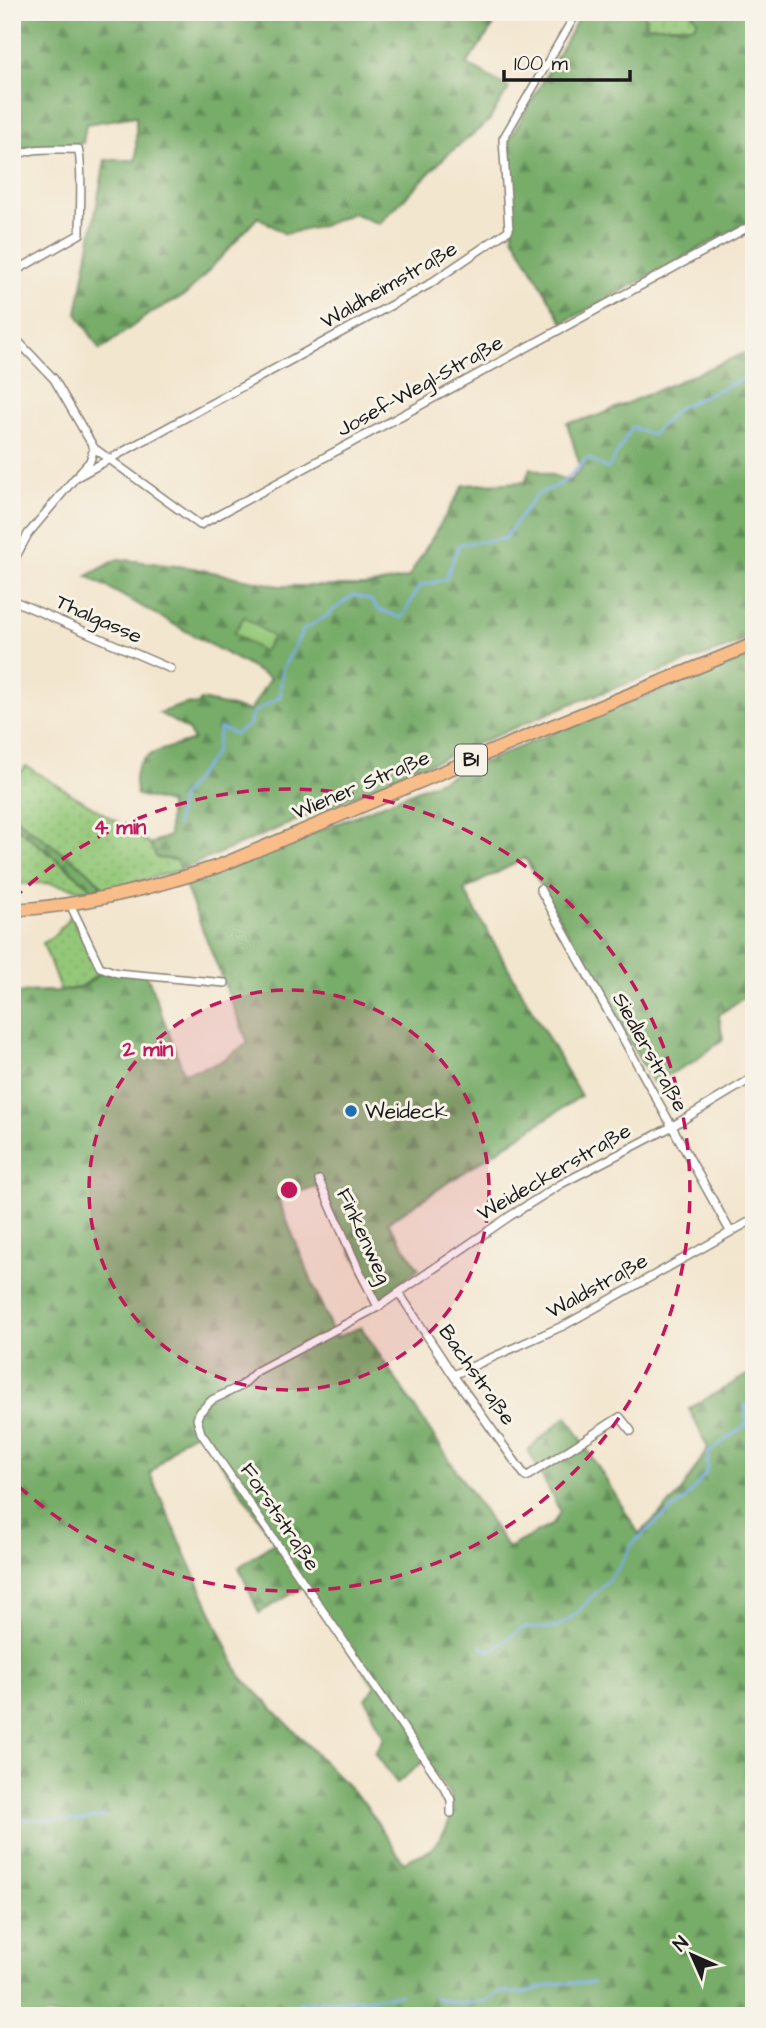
<svg xmlns="http://www.w3.org/2000/svg" width="766" height="2028" font-family="'Architects Daughter',sans-serif">
  <style>
    .grass { fill: url(#grass-dots); stroke: #58724a; stroke-width: 2 }
    .forest { fill: url(#forest-firs); stroke: #4a6442; stroke-width: 2; fill-rule: evenodd }
    .garden { fill: #94c879; stroke: #58724a; stroke-width: 2 }
    .lines { fill: none; stroke-linecap: round; stroke-linejoin: round }
    .stream { stroke: #7eade8; stroke-width: 2.5 }
    .minor-casing { stroke: #888176; stroke-width: 10 }
    .primary-casing { stroke: #888176; stroke-width: 15 }
    .minor { stroke: #fff; stroke-width: 7 }
    .primary { stroke: #f8bd88; stroke-width: 12 }
    .ring { fill: none; stroke: #c2185b; stroke-width: 3.5; stroke-dasharray: 12 9 }
    .poi-dot { fill: #1f6fb2; stroke: #f7f3e8; stroke-width: 2.5 }
    .labels { text-anchor: middle; dominant-baseline: central; stroke-width: 6; stroke-linejoin: round; paint-order: stroke }
    .shield { fill: #f7f3e8; stroke: #5e5c59; stroke-width: 2 }
    .shield-label { font-size: 19px; font-weight: bold; fill: #1c1c1c }
    .street-label { font-size: 21px; fill: #1c1c1c; stroke: #f7f3e8 }
    .poi-label { font-size: 21px; fill: #1c1c1c; stroke: #f7f3e8; text-anchor: start }
    .centre { fill: #c2185b; stroke: #f7f3e8; stroke-width: 3.5 }
    .ring-label { font-size: 21px; text-anchor: middle; font-weight: bold; fill: #c2185b; stroke: #f7f3e8; stroke-width: 6; stroke-linejoin: round; paint-order: stroke }
  </style>
  <defs>
    <pattern id="grass-dots" width="8" height="8" patternUnits="userSpaceOnUse" patternTransform="scale(1.75)"><rect width="8" height="8" fill="#94c879"/><path d="M2 2h.1M6 6h.1" fill="none" stroke="#7fab68" stroke-width="1.8" stroke-linecap="round"/></pattern>
    <pattern id="forest-firs" width="22" height="20" patternUnits="userSpaceOnUse" patternTransform="scale(1.75)"><rect width="22" height="20" fill="#77ac69"/><path d="M5 1l3.5 6h-7zM16 11l3.5 6h-7z" fill="#618b56"/></pattern>
  </defs>
  <rect width="100%" height="100%" fill="#f7f3e8"/>
  <filter id="ink" filterUnits="userSpaceOnUse"><feTurbulence type="fractalNoise" baseFrequency=".0143" numOctaves="2"/><feDisplacementMap in="SourceGraphic" scale="14" xChannelSelector="R" yChannelSelector="G"/><feConvolveMatrix kernelMatrix="1 2 1 2 8 2 1 2 1" color-interpolation-filters="sRGB"/></filter>
  <filter id="wash" filterUnits="userSpaceOnUse"><feTurbulence type="fractalNoise" baseFrequency=".00686" numOctaves="4" result="noise"/><feDisplacementMap in="SourceGraphic" scale="28" xChannelSelector="R" yChannelSelector="G"/><feGaussianBlur stdDeviation="1.57" result="paint"/><feColorMatrix in="noise" values="0 0 0 0 0 0 0 0 0 0 0 0 0 0 0 0 0 1.4 0 .05"/><feComposite in="paint" operator="in"/></filter>
  <g filter="url(#wash)">
    <rect width="100%" height="100%" fill="#f3e6cf"/>
    <!-- grass -->
    <path class="grass" d="M646,12H691L698,21L694,26H647L643,17Z
      M26,766L119,823L150,844L157,858L177,860L180,870L98,893L48,883L12,884V823L94,890L102,886L88,871L12,816V784Z
      M71,915L96,964L102,971L84,985L61,992L43,943L57,933Z"/>
    <!-- forest -->
    <path class="forest" d="M12,12H503L467,64L509,88L488,122L447,155L379,224L353,213L322,226L285,234L258,217L187,294L152,312L100,350L77,313L105,160H136V116L86,124L83,143L19,148L12,154Z
      M582,12H646L644,17L648,26H694L698,21L691,12H754V219L563,323L513,236L508,142Z
      M754,349V638L568,705L180,870L177,860L157,858L150,844L169,836V803L137,795C126,752 160,752 193,740L188,730L159,713L185,704L198,705L201,700L250,711L270,678L87,576L118,559L193,568L279,586H365L408,578L464,485L525,482L530,468L570,481L581,469L567,423L597,416Z
      M754,656V1004L745,997L720,1014L719,1017L723,1039L695,1061L653,1083L525,858L464,890L581,1096L388,1222L419,1269L378,1300L317,1186L278,1199L335,1338L361,1327L508,1548L553,1524L560,1511L528,1450L567,1416L639,1534L679,1495L708,1448L689,1409L754,1371V2016H12V996C34,986 62,997 85,985C91,982 97,975 102,971L147,975L184,1073L218,1063L248,1043L184,883L209,877L591,717ZM199,1431L275,1542L239,1567L259,1613L305,1586L375,1686L366,1699L384,1738L375,1753L397,1783L425,1760L451,1796L453,1811L446,1829L431,1850L403,1862L365,1804L239,1674L150,1474L180,1441Z
      M12,816L88,871L102,886L94,890L12,823Z"/>
    <!-- garden -->
    <path class="garden" d="M244,617L273,637L263,652L234,633Z"/>
    <g class="lines">
      <!-- stream -->
      <path class="stream" d="M176,826L181,797L215,753L220,728L235,734L249,725L253,713L280,697L282,670L303,630L325,617L353,595L371,600L377,609L402,618L419,586L446,579L459,544L504,539L536,495L561,484L588,458L608,469L632,427L652,435L679,407L754,374
        M480,1646L492,1651L522,1628H555L575,1615L619,1568L633,1543L656,1522L684,1501L706,1473L709,1452L747,1424L745,1406L754,1398
        M12,1819L78,1821L105,1816
        M435,1998L462,2004L487,2001L500,1992L524,1993L558,1983H593
        M267,2016L303,2002L366,1999L401,1994"/>
    </g>
  </g>
  <g filter="url(#ink)">
    <g class="lines">
      <!-- minor casing -->
      <g class="minor-casing">
        <path id="minor" d="M12,159C27,145 59,150 78,149C83,161 80,217 80,234L12,273
          M12,335L54,379L94,448L200,525L754,224
          M80,472L90,461L94,448
          M12,564L28,534L75,478L428,285L509,230L503,139L577,12
          M12,600L171,669
          M540,889L730,1231
          M70,904L100,967L117,973L225,983
          M319,1180L357,1266L378,1307
          M399,1293L453,1375L526,1477L620,1417L631,1431
          M453,1375L565,1325L754,1219
          M451,1813V1800L446,1790L201,1433L197,1419L199,1413L212,1400L241,1386L257,1371L378,1307L510,1216L561,1184L671,1127L754,1077"/>
      </g>
      <!-- primary casing -->
      <g class="primary-casing">
        <path id="primary" d="M12,910C83,906 152,888 219,866L545,729L754,644"/>
      </g>
      <!-- minor -->
      <use href="#minor" class="minor"/>
      <!-- primary -->
      <use href="#primary" class="primary"/>
    </g>
  </g>
  <!-- distance rings -->
  <circle cx="289" cy="1190" r="200" fill="#c2185b" fill-opacity=".12"/>
  <g class="ring">
    <circle cx="289" cy="1190" r="200"/>
    <path d="M13 899A401 401 0 1 1 13 1481"/>
  </g>
  <!-- markers -->
  <circle class="poi-dot" cx="351" cy="1111" r="7"/>
  <g class="labels">
    <!-- shield labels -->
    <rect class="shield" x="455" y="744.5" width="32" height="31" rx="5"/>
    <g class="shield-label">
      <text x="471" y="760">B1</text>
    </g>
    <!-- street labels -->
    <g class="street-label">
      <text transform="translate(389 285) rotate(-30)">Waldheimstraße</text>
      <text transform="translate(420 386) rotate(-29)">Josef-Wegl-Straße</text>
      <text transform="translate(99 619) rotate(24)">Thalgasse</text>
      <text transform="translate(361 785) rotate(-23)">Wiener Straße</text>
      <text transform="translate(650 1052) rotate(61)">Siedlerstraße</text>
      <text transform="translate(554 1172) rotate(-30)">Weideckerstraße</text>
      <text transform="translate(364 1236) rotate(65)">Finkenweg</text>
      <text transform="translate(597 1286) rotate(-29)">Waldstraße</text>
      <text transform="translate(477 1375) rotate(55)">Bachstraße</text>
      <text transform="translate(280 1517) rotate(56)">Forststraße</text>
    </g>
    <!-- poi labels -->
    <g class="poi-label">
      <text x="365" y="1111">Weideck</text>
    </g>
  </g>
  <circle cx="289" cy="1190" r="10" class="centre"/>
  <g class="ring-label">
    <text x="120" y="834">4 min</text>
    <text x="148" y="1056">2 min</text>
  </g>
  <!-- margin -->
  <rect width="766" height="2028" fill="none" stroke="#f7f3e8" stroke-width="42"/>
  <!-- north arrow -->
  <g transform="translate(692 1955) rotate(315)" stroke="#f7f3e8" stroke-width="5" paint-order="stroke">
  <path d="M0-5L12 26L0 18L-12 26Z" fill="#1c1c1c"/>
  <text y="-10" font-size="19" font-weight="bold" text-anchor="middle" fill="#1c1c1c">N</text>
  </g>
  <!-- scale -->
  <path d="M504 70v10h126v-10" fill="none" stroke="#1c1c1c" stroke-width="3.5"/>
  <text x="514" y="70" font-size="21" fill="#1c1c1c" stroke="#f7f3e8" stroke-width="5" paint-order="stroke">100 m</text>
</svg>
